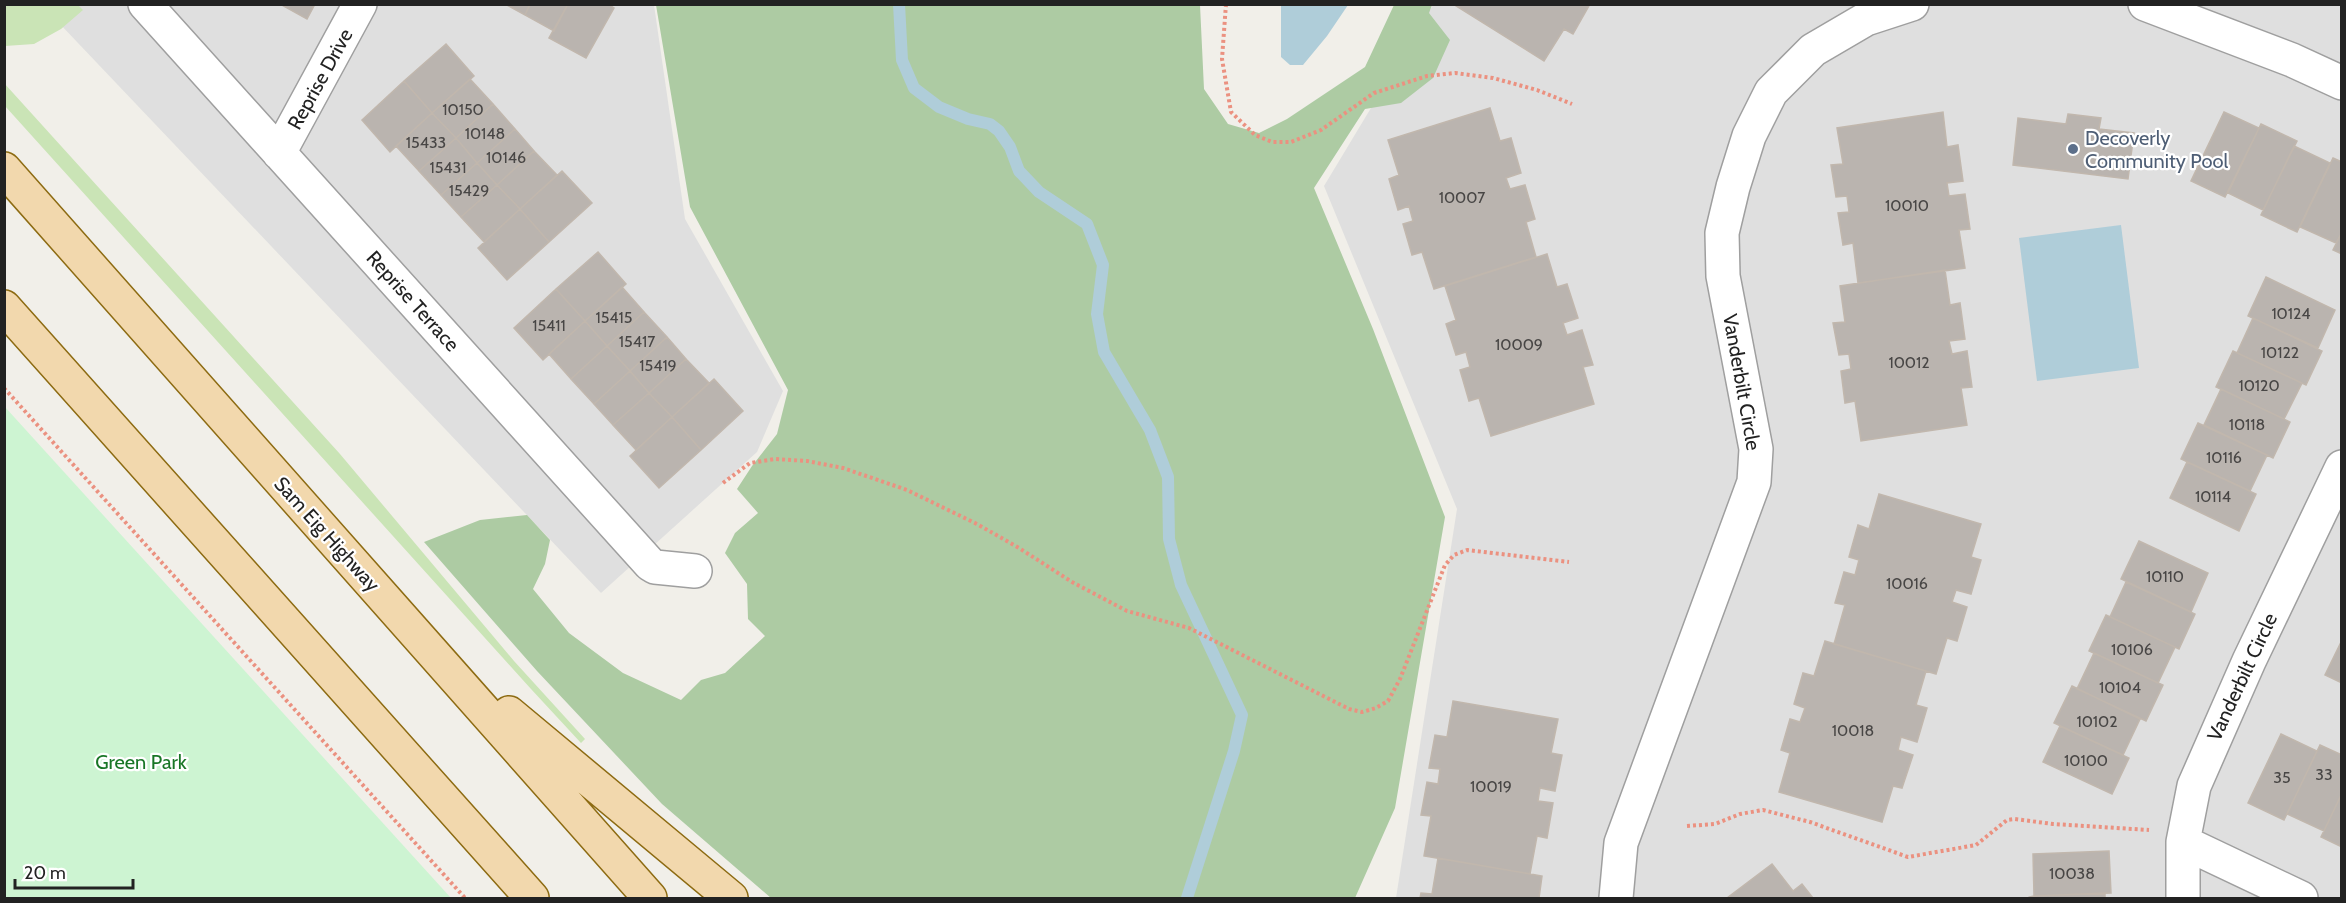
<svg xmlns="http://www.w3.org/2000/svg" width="2346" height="903" font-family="Cabin,sans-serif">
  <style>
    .residential { fill: #dfdfdf }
    .grass { fill: #cae4b6 }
    .forest { fill: #adcba3 }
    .park { fill: #cdf4d2 }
    .water { fill: #afcdd9 }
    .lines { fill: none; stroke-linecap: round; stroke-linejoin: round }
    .stream { stroke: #afcdd9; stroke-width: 12 }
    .building { fill: #bab4af; stroke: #c1b7ad; stroke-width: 1.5 }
    .minor-casing { stroke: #9f9f9f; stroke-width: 36 }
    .primary-casing { stroke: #8d6b12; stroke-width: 36 }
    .path { stroke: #eb9180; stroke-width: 4; stroke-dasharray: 3 3; stroke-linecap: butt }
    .minor { stroke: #fff; stroke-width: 33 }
    .primary { stroke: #f2d8ad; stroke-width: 33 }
    .service-dot { fill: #5c6f8a; stroke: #fff; stroke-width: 2 }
    .labels { text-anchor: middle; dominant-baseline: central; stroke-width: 4.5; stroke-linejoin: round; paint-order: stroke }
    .number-label { font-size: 16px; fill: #484645 }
    .street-label { font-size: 20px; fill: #222; stroke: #fff }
    .service-label { font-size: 20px; fill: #4e5e75; stroke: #fff; text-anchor: start }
    .park-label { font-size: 20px; fill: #197626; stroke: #fff }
  </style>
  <rect width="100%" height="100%" fill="#f1efe9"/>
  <!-- residential -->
  <path class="residential" d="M69,4L654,5L685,219L783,391L757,452L601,593L59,23Z
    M1433,5H2341V898H1396L1457,509L1324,186Z"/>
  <!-- grass -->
  <path class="grass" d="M5,4L78,5L83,10L61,29L34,44L5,46Z
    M4,83L340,454L514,661L585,739L581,743L531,689L5,106Z"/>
  <!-- forest -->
  <path class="forest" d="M656,5H1200L1204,89L1228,124L1259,133L1287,119L1365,67L1394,5H1432L1429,13L1450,40L1433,78L1401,103L1365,109L1314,188L1373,329L1445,517L1395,808L1355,898H771L662,804L537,671L424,542L480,520L527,515L550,540L545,564L533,589L569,633L623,673L681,700L701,680L725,673L765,636L748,619L747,584L725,553L735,533L758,513L737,489L752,466L777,434L788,390L690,207Z"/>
  <!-- park -->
  <path class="park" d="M5,407L451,898H5Z"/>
  <!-- water -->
  <path class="water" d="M1281,4H1348V5L1327,36L1303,65H1290L1281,57Z
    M2121,225L2139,368L2037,381L2019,238Z"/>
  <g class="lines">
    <!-- stream -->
    <path class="stream" d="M899,4L902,60L914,88L939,107L968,119L990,124L999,131L1010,147L1019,171L1039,192L1087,224L1103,265L1097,314L1104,352L1150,430L1168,477L1169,539L1181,585L1242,715L1234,751L1187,898"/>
  </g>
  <!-- building -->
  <path class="building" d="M280,4H315L307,19Z
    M505,4H530L525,15Z
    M530,4H568L554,31L525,15Z
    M568,4H608L614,8L586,58L549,38Z
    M1453,4H1590L1573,34L1564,29L1544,61Z
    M446,44L474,76L432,113L404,81Z
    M470,79L493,104L456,138L432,113Z
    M404,81L432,113L390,152L362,120Z
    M493,104L515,129L477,163L456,138Z
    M1490,108L1500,141L1511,138L1521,173L1506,178L1510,189L1525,185L1535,219L1526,222L1536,257L1434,289L1422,252L1412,255L1403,224L1413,221L1409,206L1398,210L1389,179L1399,175L1388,140Z
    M1943,112L1947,147L1958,145L1963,181L1947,183L1949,196L1965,194L1970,229L1959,230L1965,268L1858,283L1853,243L1843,245L1838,213L1849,212L1847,196L1836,197L1831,165L1843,164L1837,128Z
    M2224,112L2259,128L2225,197L2191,181Z
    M432,113L456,138L419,171L396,146Z
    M2068,114L2101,118L2099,129L2134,133L2128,179L2013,165L2018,118L2066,124Z
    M2261,124L2297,141L2263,210L2228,193Z
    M515,129L534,151L497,185L477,163Z
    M456,138L477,163L441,195L419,171Z
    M2294,146L2330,163L2297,232L2261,215Z
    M534,151L557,175L520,209L497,185Z
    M2333,158L2342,162V232L2336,243L2300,227Z
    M477,163L497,185L461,217L441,195Z
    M562,171L592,203L549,242L520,209Z
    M497,185L520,209L484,242L461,217Z
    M520,209L549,242L507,280L478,248Z
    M2342,232V254L2333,250Z
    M598,252L626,284L585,321L556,289Z
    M1547,254L1557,287L1567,284L1578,318L1563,323L1567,335L1582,330L1593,365L1583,367L1594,404L1491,436L1479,398L1469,401L1460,370L1470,367L1466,352L1456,355L1446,324L1456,320L1445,286Z
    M1945,270L1950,305L1960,303L1965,339L1949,341L1952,354L1967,351L1972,387L1961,388L1967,425L1861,441L1855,401L1845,403L1841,371L1851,369L1849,354L1839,355L1833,323L1845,322L1840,286Z
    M2266,277L2335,310L2318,348L2248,316Z
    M622,287L644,312L607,346L585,321Z
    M556,289L585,321L543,360L514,328Z
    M644,312L667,337L630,371L607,346Z
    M2253,318L2322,351L2306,385L2237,353Z
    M585,321L607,346L571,379L549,354Z
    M667,337L686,359L649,393L630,371Z
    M607,346L630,371L594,404L571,379Z
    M2233,351L2302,383L2284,419L2216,387Z
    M686,359L709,383L672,417L649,393Z
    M630,371L649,393L613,425L594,404Z
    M714,379L743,411L701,450L672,417Z
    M2221,389L2290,422L2273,458L2204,425Z
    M649,393L672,417L636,450L613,425Z
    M672,417L701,450L659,488L630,456Z
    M2198,423L2267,455L2250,491L2181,459Z
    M2187,462L2256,494L2239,531L2170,498Z
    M1879,494L1981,524L1971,557L1981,560L1971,594L1956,590L1952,602L1967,607L1957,641L1947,638L1936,674L1834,644L1845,605L1835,603L1844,572L1855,575L1859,560L1849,557L1858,525L1869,529Z
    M2139,541L2208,573L2191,612L2121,579Z
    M2126,582L2195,614L2179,649L2110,617Z
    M2106,615L2175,647L2158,683L2089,651Z
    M2342,640V683L2325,675Z
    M1825,641L1926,671L1916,705L1927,708L1917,742L1901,737L1898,750L1913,755L1902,788L1893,786L1882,822L1779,792L1790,753L1781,750L1790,719L1800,722L1805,708L1794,704L1803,673L1814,676Z
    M2094,653L2163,685L2146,721L2077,689Z
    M2072,686L2140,719L2123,755L2054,723Z
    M1453,701L1558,719L1551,753L1562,755L1555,791L1540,788L1538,801L1553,803L1547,838L1537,836L1530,874L1424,856L1431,816L1421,815L1427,782L1438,784L1440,769L1429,768L1435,735L1447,737Z
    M2060,726L2129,758L2112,794L2043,762Z
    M2281,734L2317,751L2284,820L2248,803Z
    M2320,745L2342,755V793L2324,831L2287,814Z
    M2342,793V847L2321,837Z
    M2109,851L2111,893L2034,896L2033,854Z
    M1438,858L1542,876L1539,898H1420L1421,893L1432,894Z
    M1772,864L1793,891L1802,884L1813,898H1727Z
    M2105,893V898H2029V897L2034,896Z"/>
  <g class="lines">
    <!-- minor casing -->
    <g class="minor-casing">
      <path id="minor" d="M145,4L650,564L655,567L695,571
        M2145,4L2292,60L2342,83
        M279,153L360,4
        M2183,842L2301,898
        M1616,898L1621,843L1754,482L1756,449L1723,276L1722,233L1733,187L1749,136L1771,92L1813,50L1866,19L1912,4
        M2183,898V842L2194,786L2249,661L2342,467"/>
    </g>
    <!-- primary casing -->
    <g class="primary-casing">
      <path id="primary" d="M4,169L650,898
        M4,307L532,898
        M509,713L731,898"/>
    </g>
    <!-- path -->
    <path class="path" d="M1226,4L1222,59L1231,112L1255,135L1272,142H1291L1321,130L1374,93L1427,76L1455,73L1493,78L1537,90L1572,104
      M4,388L465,898
      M723,483L750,463L775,459L807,461L843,468L907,490L977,524L1019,548L1072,582L1127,611L1189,628L1349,709L1362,712L1376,708L1388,701L1400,679L1445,565L1454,555L1467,550L1569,562
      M1687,826L1715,824L1740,814L1763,810L1810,822L1908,857L1976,845L2007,820L2015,819L2053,824L2149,830"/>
    <!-- minor -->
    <use href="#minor" class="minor"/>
    <!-- primary -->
    <use href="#primary" class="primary"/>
  </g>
  <!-- markers -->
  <circle class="service-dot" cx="2073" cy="149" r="6"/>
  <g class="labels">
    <!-- number labels -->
    <g class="number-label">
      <text x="463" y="109">10150</text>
      <text x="485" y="133">10148</text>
      <text x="426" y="142">15433</text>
      <text x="506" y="157">10146</text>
      <text x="448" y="167">15431</text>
      <text x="469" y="190">15429</text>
      <text x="1462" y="197">10007</text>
      <text x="1907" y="205">10010</text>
      <text x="2291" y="313">10124</text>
      <text x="614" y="317">15415</text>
      <text x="549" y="325">15411</text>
      <text x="637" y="341">15417</text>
      <text x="1519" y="344">10009</text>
      <text x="2280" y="352">10122</text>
      <text x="1909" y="362">10012</text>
      <text x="658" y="365">15419</text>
      <text x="2259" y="385">10120</text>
      <text x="2247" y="424">10118</text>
      <text x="2224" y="457">10116</text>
      <text x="2213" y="496">10114</text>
      <text x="2165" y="576">10110</text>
      <text x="1907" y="583">10016</text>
      <text x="2132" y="649">10106</text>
      <text x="2120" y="687">10104</text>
      <text x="2097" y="721">10102</text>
      <text x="1853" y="730">10018</text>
      <text x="2086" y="760">10100</text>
      <text x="2324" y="774">33</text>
      <text x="2282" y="777">35</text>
      <text x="1491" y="786">10019</text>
      <text x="2072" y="873">10038</text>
    </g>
    <!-- street labels -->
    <g class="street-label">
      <text transform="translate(320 79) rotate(-61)">Reprise Drive</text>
      <text transform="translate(413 301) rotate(48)">Reprise Terrace</text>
      <text transform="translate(1742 382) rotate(80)">Vanderbilt Circle</text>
      <text transform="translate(327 534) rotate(48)">Sam Eig Highway</text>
      <text transform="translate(2242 677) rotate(-65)">Vanderbilt Circle</text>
    </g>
    <!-- service labels -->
    <g class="service-label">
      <text x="2085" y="138">Decoverly<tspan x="2085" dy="23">Community Pool</tspan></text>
    </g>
    <!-- park labels -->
    <g class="park-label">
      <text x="141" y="762">Green Park</text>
    </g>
  </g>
  <!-- border -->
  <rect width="2346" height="903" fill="none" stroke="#222222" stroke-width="12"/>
  <!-- scale -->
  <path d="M15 879v9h118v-9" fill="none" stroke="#222222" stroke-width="3"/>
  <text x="24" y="879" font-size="18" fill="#222222" stroke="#ffffff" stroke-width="4.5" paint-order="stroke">20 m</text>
</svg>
